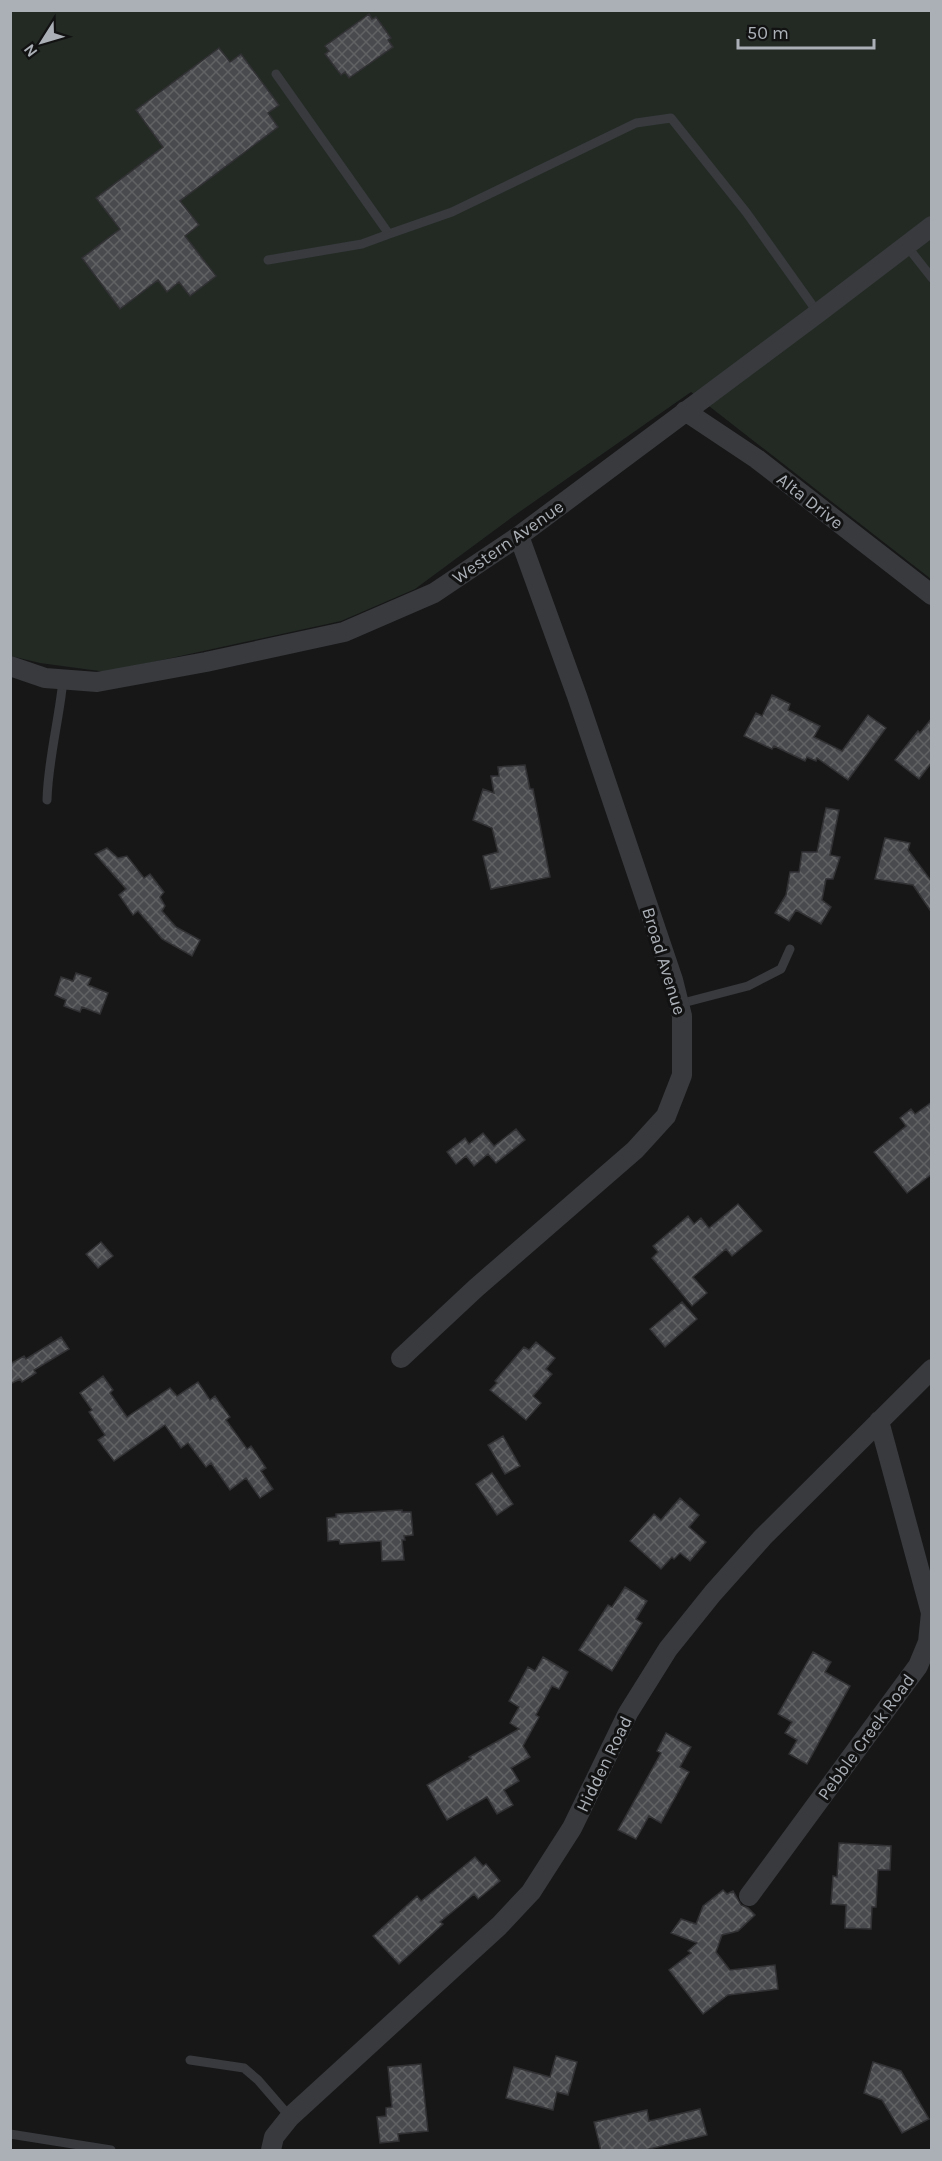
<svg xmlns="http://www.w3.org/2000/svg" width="942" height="2161" font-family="Karla,sans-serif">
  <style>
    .green { fill: #232a24 }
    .building { fill: url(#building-cross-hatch); stroke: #313134; stroke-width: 1.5 }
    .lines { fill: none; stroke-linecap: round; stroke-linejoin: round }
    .lane { stroke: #383a3d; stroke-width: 9 }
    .street { stroke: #383a3d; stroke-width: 20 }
    .labels { text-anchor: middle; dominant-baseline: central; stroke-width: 6; stroke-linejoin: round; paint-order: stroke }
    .street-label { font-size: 18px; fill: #abb0b7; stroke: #121213 }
  </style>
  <defs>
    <pattern id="building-cross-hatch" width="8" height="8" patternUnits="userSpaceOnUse" patternTransform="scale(1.5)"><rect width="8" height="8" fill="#494a4d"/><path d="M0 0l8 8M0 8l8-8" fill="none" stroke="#616264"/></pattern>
  </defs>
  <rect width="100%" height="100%" fill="#171718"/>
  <!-- green -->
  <path class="green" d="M11,11H931V579L691,392L515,515L415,589L341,621L107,672L40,663L11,656Z"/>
  <!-- building -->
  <path class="building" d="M369,14L372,19L376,17L391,38L388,40L393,47L349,78L345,72L341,75L325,54L329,51L325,46Z
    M219,48L230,62L241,54L279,105L268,113L278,127L180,201L199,225L185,236L216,276L190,296L179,282L167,292L158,280L120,309L82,258L120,229L96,198L163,147L136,110Z
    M772,695L790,704L788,710L820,726L814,737L842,751L868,715L886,728L848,780L817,758L816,761L807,757L805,761L774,746L772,749L744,736L756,713L762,716Z
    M932,718V762L919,779L895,760L918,731L920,733Z
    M525,765L530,789H533L550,877L491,889L483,856L498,852L492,828L473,820L483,789L494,793L491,776H499L498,767Z
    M826,808L839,810L830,855L840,857L833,879H826L822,900L831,907L821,924L796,910L789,921L775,913L786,895L790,872H799L802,852H817Z
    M885,838L910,843L908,850L932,882V913L913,885L875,879Z
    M107,848L118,858L127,856L144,878L150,874L164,892L160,897L165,906L162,911L176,927L200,940L192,956L162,939L138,911L133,915L119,895L126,889L95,854Z
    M76,973L91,978L88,985L108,993L100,1014L82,1007L80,1012L64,1006L66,1000L55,995L61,977L73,981Z
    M932,1102V1174L907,1193L874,1152L906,1126L900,1118L911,1109L915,1114Z
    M516,1129L525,1140L496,1163L488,1154L474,1166L466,1156L456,1164L447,1152L465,1138L469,1144L483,1133L494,1146Z
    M738,1204L762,1231L732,1256L726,1249L693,1277L707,1293L692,1306L652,1258L658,1252L653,1246L688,1216L694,1224L701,1218L709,1228Z
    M101,1242L113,1256L98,1268L86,1254Z
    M682,1302L697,1319L665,1347L650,1329Z
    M61,1337L69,1349L34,1370L36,1373L22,1382L20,1379L10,1384V1364L24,1356L26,1359Z
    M536,1342L555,1358L546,1369L552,1374L533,1396L541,1403L526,1420L490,1390L497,1383L495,1381L524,1347L529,1350Z
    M103,1376L113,1390L110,1393L127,1417L170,1388L177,1396L198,1382L210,1400L215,1396L230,1417L226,1420L247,1449L251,1446L266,1468L261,1471L273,1489L260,1498L246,1478L230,1490L211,1463L206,1467L188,1443L181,1448L165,1425L114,1461L98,1440L105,1435L89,1412L92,1410L80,1393Z
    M503,1436L520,1466L505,1474L488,1445Z
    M492,1473L513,1504L497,1515L476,1484Z
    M680,1498L699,1515L689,1527L706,1542L690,1561L680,1553L674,1559L672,1557L661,1569L630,1541L654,1514L661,1520Z
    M402,1510V1512H411L413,1535L404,1536L405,1540H402L404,1560L382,1561L381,1541L340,1544L339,1540L328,1541L327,1518L336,1517V1514Z
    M625,1587L647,1601L636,1619L642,1623L612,1671L579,1650L608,1605L612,1607Z
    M813,1652L831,1662L825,1672L850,1686L807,1764L789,1754L797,1740L785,1733L792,1722L778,1714Z
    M543,1657L568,1672L559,1689L552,1686L536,1715L539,1717L523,1746L530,1757L511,1768L519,1781L504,1790L513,1805L497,1814L487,1797L447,1820L427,1785L471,1759L469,1757L519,1729L510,1723L519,1707L509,1701L528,1667L535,1671Z
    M666,1733L691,1747L680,1767L689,1772L661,1823L649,1816L636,1839L618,1830L661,1753L657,1751Z
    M839,1843L891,1846L890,1870H878L876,1907H872L871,1929L845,1928L846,1905L831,1904L833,1876L837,1877Z
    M475,1857L483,1866L486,1864L500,1881L478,1899L474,1894L440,1922L443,1924L399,1964L373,1936L417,1896L421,1901Z
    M723,1890L727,1894L733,1891L741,1905L748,1908L755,1915L738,1931L722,1935L716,1952L730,1970L775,1965L778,1989L728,1995L703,2014L669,1970L691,1953L688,1951L697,1943L671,1933L681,1919L696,1924L703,1906Z
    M556,2056L577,2062L568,2095L557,2092L553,2110L506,2098L514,2067L550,2077Z
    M873,2062L901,2071L929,2119L902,2133L882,2100L864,2093Z
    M421,2064L428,2131L398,2134L399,2141L380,2143L377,2117L386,2116V2108L392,2107L388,2067Z
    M700,2109L707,2135L641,2151H601L594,2122L647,2110L649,2121Z"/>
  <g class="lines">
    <!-- lane -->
    <path class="lane" d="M276,74L389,234
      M906,245L932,278
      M268,260L362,244L389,234L452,212L636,123L671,118L746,212L818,313
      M47,800C48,760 59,721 63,680
      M679,1004L748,986L781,969L790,949
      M190,2060L244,2068L258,2080L290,2117
      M10,2134L111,2150"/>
    <!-- street -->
    <path class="street" d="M685,411L757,459L932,595
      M10,666L45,678L97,682L206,662L344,632L434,593L519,536L818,313L932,226
      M401,1358L476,1288L635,1150L666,1116L682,1075V1016L673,980L577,696L519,536
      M749,1896L918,1666L928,1642L931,1613L879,1421
      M271,2150L274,2137L290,2117L499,1926L531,1892L572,1828L628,1713L668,1649L713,1593L763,1537L932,1369"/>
  </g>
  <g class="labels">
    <!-- street labels -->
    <g class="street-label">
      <text transform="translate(810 501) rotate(38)">Alta Drive</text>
      <text transform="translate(508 542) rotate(-35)">Western Avenue</text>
      <text transform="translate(664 961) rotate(73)">Broad Avenue</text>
      <text transform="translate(866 1737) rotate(-54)">Pebble Creek Road</text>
      <text transform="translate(604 1764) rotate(-64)">Hidden Road</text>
    </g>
  </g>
  <!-- border -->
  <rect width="942" height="2161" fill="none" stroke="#abb0b7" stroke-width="24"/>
  <!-- north arrow -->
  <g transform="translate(42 42) rotate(233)" stroke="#121213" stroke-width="4.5" paint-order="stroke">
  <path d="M0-4.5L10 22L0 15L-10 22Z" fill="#abb0b7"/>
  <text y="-9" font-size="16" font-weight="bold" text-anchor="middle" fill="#abb0b7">N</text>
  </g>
  <!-- scale -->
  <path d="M738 39v9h136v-9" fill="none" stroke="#abb0b7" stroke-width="3"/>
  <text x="747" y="39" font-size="18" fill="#abb0b7" stroke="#121213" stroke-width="4.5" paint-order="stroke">50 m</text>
</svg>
